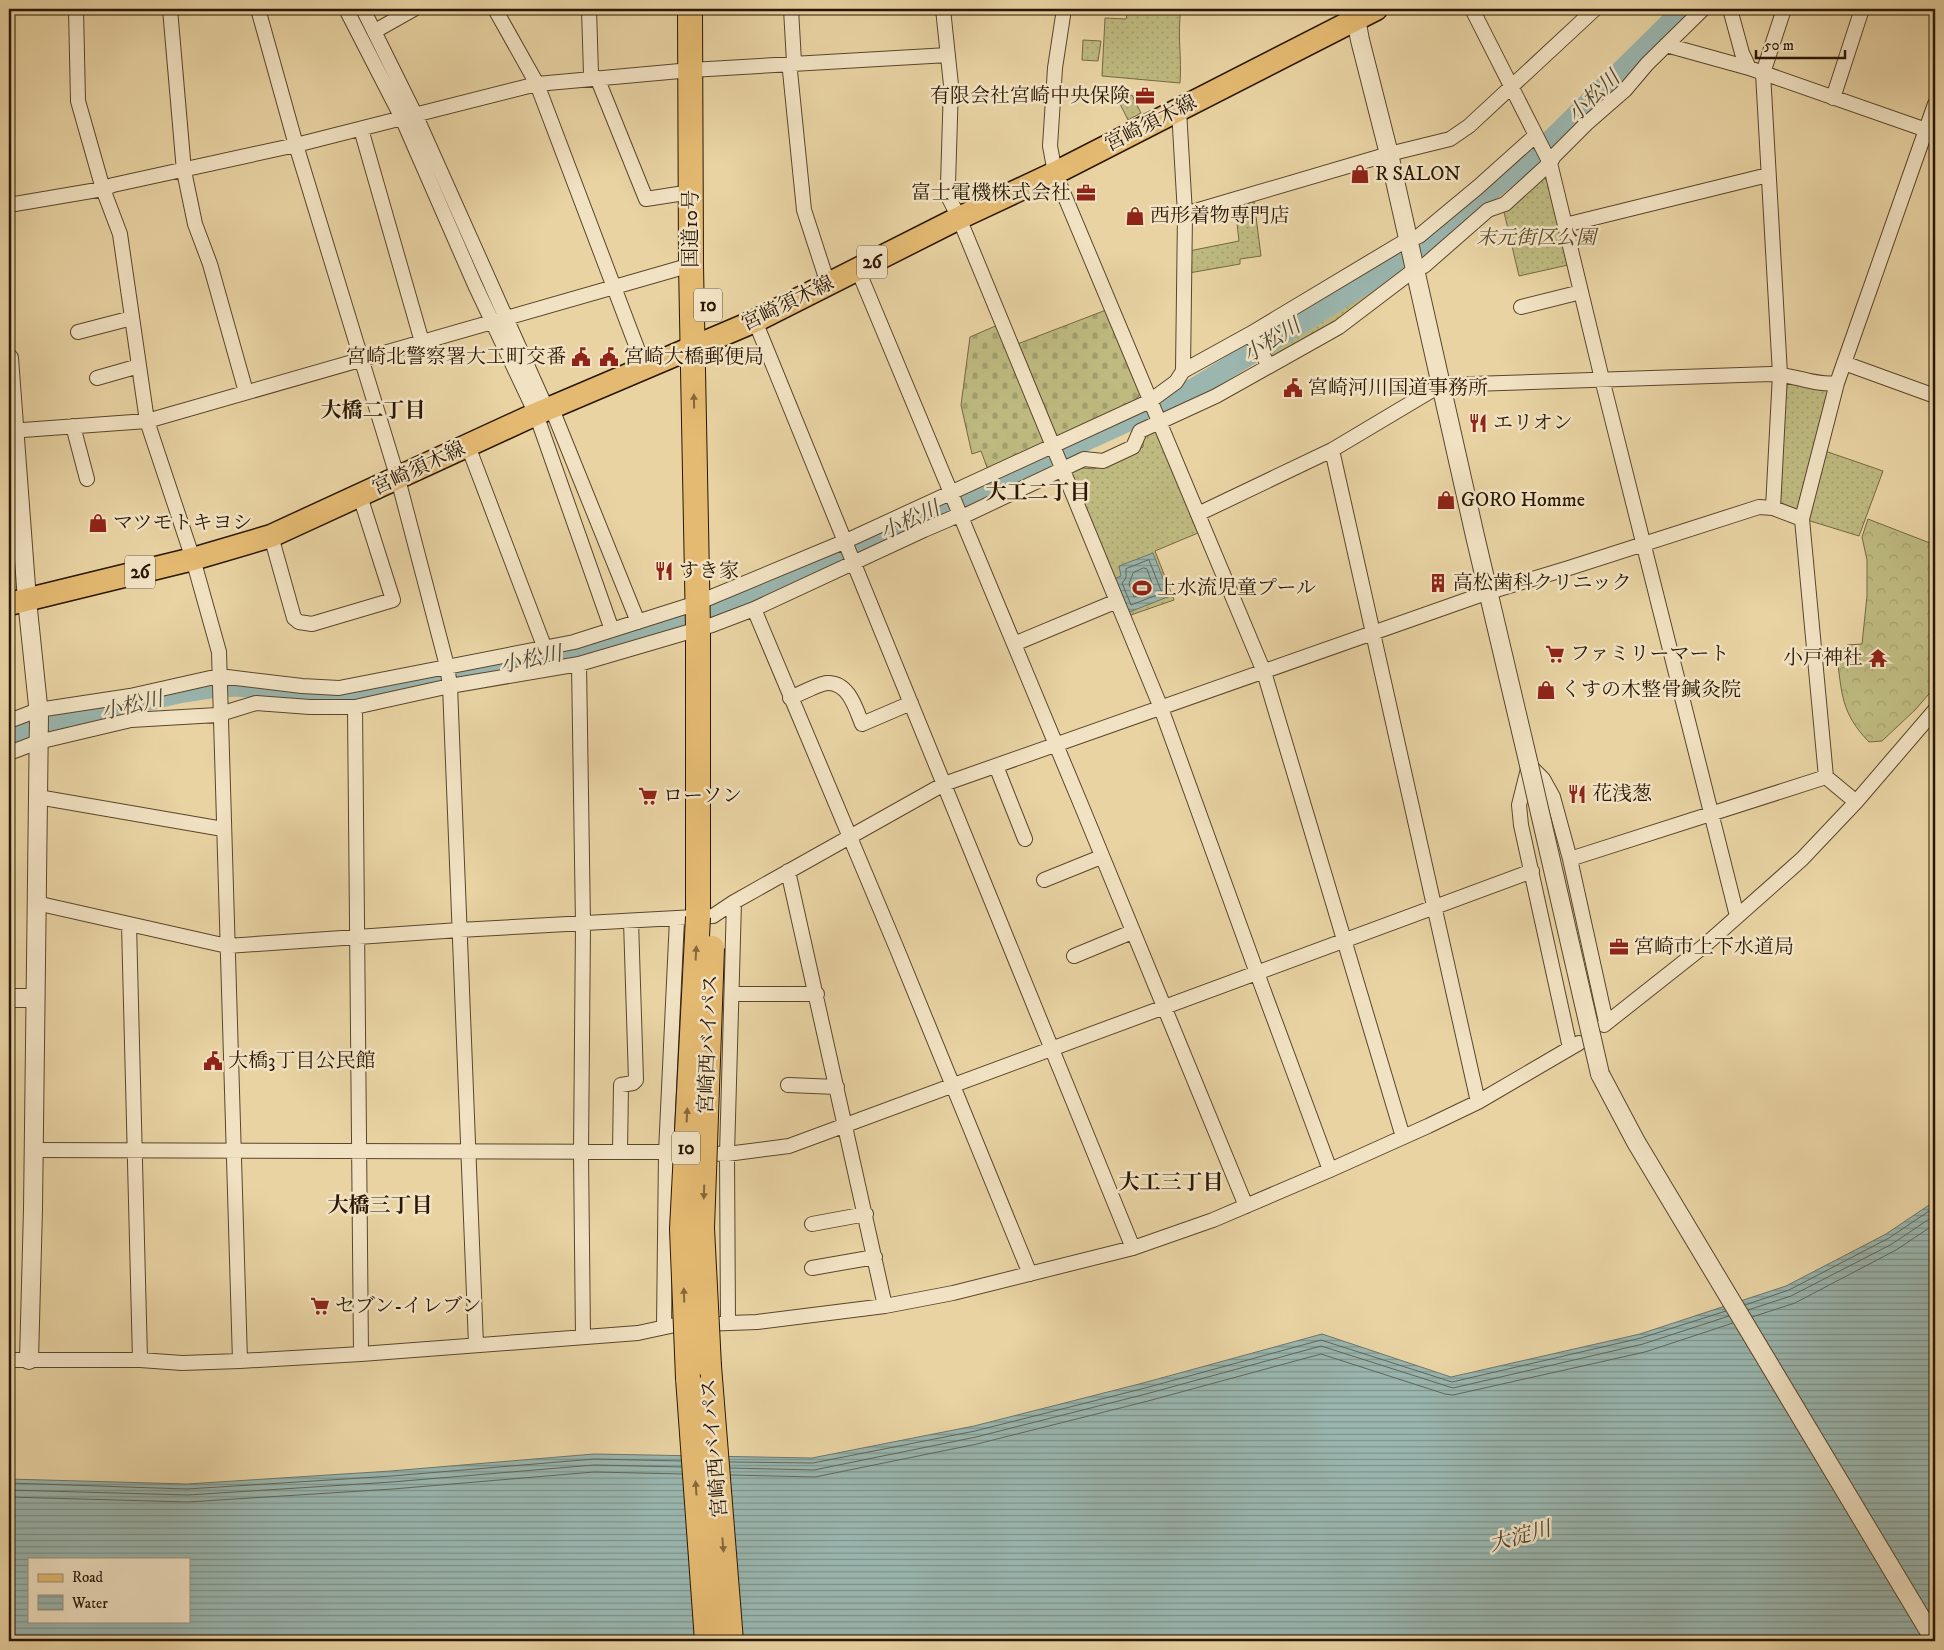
<svg xmlns="http://www.w3.org/2000/svg" width="1944" height="1650" font-family="'IM FELL DW Pica','Noto Serif JP',serif">
  <style>
    .grass { fill: url(#grass-dots); stroke: #746842 }
    .forest { fill: url(#forest-crowns); stroke: #746842 }
    .cemetery { fill: url(#cemetery-stones); stroke: #746842 }
    .water { fill: url(#water-rules); stroke: #6d766a; fill-rule: evenodd }
    .lines { fill: none; stroke-linecap: round; stroke-linejoin: round }
    .shore { stroke: #626659; stroke-width: 1 }
    .river { stroke: #9ab6af; stroke-width: 21 }
    .minor-casing { stroke: #59462b; stroke-width: 16 }
    .tertiary-casing { stroke: #59462b; stroke-width: 20 }
    .primary-casing { stroke: #291703; stroke-width: 25 }
    .trunk-casing { stroke: #291703; stroke-width: 26 }
    .minor { stroke: #f1e2c3; stroke-width: 14 }
    .tertiary { stroke: #f1e2c3; stroke-width: 18 }
    .primary { stroke: #e4ba72; stroke-width: 22 }
    .trunk { stroke: #e4ba72; stroke-width: 24 }
    .tertiary-bridge-casing { stroke: #59462b; stroke-width: 20; stroke-linecap: butt }
    .trunk-bridge-casing { stroke: #291703; stroke-width: 26; stroke-linecap: butt }
    .tertiary-bridge { stroke: #f1e2c3; stroke-width: 18 }
    .trunk-bridge { stroke: #e4ba72; stroke-width: 24 }
    .oneway { fill: #86683a }
    .labels { text-anchor: middle; dominant-baseline: central; stroke-width: 5; stroke-linejoin: round; paint-order: stroke }
    .shield { fill: #f1e2c3; stroke: #65543d; stroke-width: 1 }
    .shield-label { font-size: 19px; font-weight: bold; fill: #291703 }
    .poi-label { font-size: 20px; fill: #291703; stroke: #f1e2c3; text-anchor: start }
    .street-label { font-size: 20px; fill: #291703; stroke: #f1e2c3 }
    .park-label { font-size: 20px; font-style: italic; fill: #564828; stroke: #f1e2c3 }
    .water-label { font-size: 21px; font-style: italic; fill: #4b4737; stroke: #f1e2c3 }
    .neighbourhood-label { font-size: 21px; font-weight: bold; fill: #291703; stroke: #f1e2c3 }
  </style>
  <defs>
    <pattern id="grass-dots" width="8" height="8" patternUnits="userSpaceOnUse" patternTransform="scale(1.25)"><rect width="8" height="8" fill="#beba80"/><path d="M2 2h.1M6 6h.1" fill="none" stroke="#a39f6d" stroke-width="1.8" stroke-linecap="round"/></pattern>
    <pattern id="forest-crowns" width="20" height="18" patternUnits="userSpaceOnUse" patternTransform="scale(1.25)"><rect width="20" height="18" fill="#beba80"/><path d="M2 6a3 3 0 1 1 6 0M12 15a3 3 0 1 1 6 0" fill="none" stroke="#a39f6d"/></pattern>
    <pattern id="cemetery-stones" width="16" height="16" patternUnits="userSpaceOnUse" patternTransform="scale(1.25)"><rect width="16" height="16" fill="#beba80"/><path d="M2 7V4a2 2 0 0 1 4 0v3zM10 15v-3a2 2 0 0 1 4 0v3z" fill="#a39f6d"/></pattern>
    <pattern id="water-rules" width="6" height="5" patternUnits="userSpaceOnUse" patternTransform="scale(1.25)"><rect width="6" height="5" fill="#9ab6af"/><path d="M0 2.5h6" fill="none" stroke="#7e938c"/></pattern>
  </defs>
  <rect width="100%" height="100%" fill="#e9d3a3"/>
  <filter id="stains"><feTurbulence type="fractalNoise" baseFrequency=".004" numOctaves="4"/><feColorMatrix values="0 0 0 0 .2 0 0 0 0 .09 0 0 0 0 .02 0 0 0 .5 -.17"/></filter>
  <radialGradient id="worn" r=".72"><stop offset=".6" stop-color="#630" stop-opacity="0"/><stop offset="1" stop-color="#630" stop-opacity=".3"/></radialGradient>
  <!-- grass -->
  <path class="grass" d="M1128,9H1181C1177,34 1182,58 1180,83L1102,76L1105,18L1126,19Z
    M1083,40L1101,41L1098,61L1082,60Z
    M1132,95L1141,113L1128,120L1119,102Z
    M1542,177L1547,180L1568,265L1519,276L1504,212Z
    M1254,201L1261,256L1240,259V264L1189,273V251L1239,241L1235,206Z
    M1395,251L1400,277L1339,326L1271,362L1254,334Z
    M1790,383L1829,389L1799,508L1796,510L1778,505L1784,387Z
    M1156,430L1198,533L1155,551L1174,600L1128,616L1069,472L1073,467L1094,469L1143,447V432Z
    M1825,451L1883,471L1859,536L1807,520Z"/>
  <!-- forest -->
  <path class="forest" d="M1868,519L1935,545V687L1915,710L1882,741L1869,742C1841,713 1842,694 1837,657L1847,645L1862,644L1867,596V560L1862,537Z"/>
  <!-- cemetery -->
  <path class="cemetery" d="M1106,310L1140,393L1136,401L1058,437L1054,435L1015,345Z
    M1000,324L1046,445L988,470L981,451L972,454L961,405L970,337Z"/>
  <!-- water -->
  <path class="water" d="M1153,553L1170,596L1127,613L1114,579L1121,576L1119,566Z
    M1935,1201V1641H9V1479L187,1484L391,1471L594,1454L812,1458L974,1426L1143,1383L1322,1334L1451,1377L1640,1334L1786,1286L1886,1234ZM29,1559H189V1621H29Z"/>
  <g class="lines">
    <!-- shore -->
    <path class="shore" d="M1149,560L1162,593L1131,605L1122,583L1126,578V569Z
      M1144,568L1147,569L1154,589L1134,597L1129,584L1133,573Z
      M1745,1305L1789,1290L1889,1238L1935,1207
      M1748,1310L1791,1296L1892,1244L1935,1215
      M1752,1317L1795,1303L1896,1250L1935,1224
      M730,1462L813,1463L975,1431L1145,1388L1321,1340L1452,1382L1641,1338L1726,1311
      M730,1468L814,1470L976,1437L1146,1394L1321,1346L1453,1388L1643,1344L1729,1316
      M731,1475L815,1477L977,1444L1148,1401L1321,1354L1445,1394L1453,1395L1645,1352L1733,1323
      M9,1483L187,1489L392,1476L594,1459L681,1461
      M9,1490L188,1495L392,1482L594,1465L681,1467
      M9,1497L188,1502L393,1489L594,1472L682,1474"/>
    <!-- river -->
    <path class="river" d="M9,733L30,727L179,693L211,688L236,686L339,694L387,688L504,664L543,660L568,654L665,626L736,601L1139,416L1190,391L1382,273L1439,234L1551,140L1684,9"/>
    <!-- minor casing -->
    <g class="minor-casing">
      <path id="minor" d="M76,9L78,101L103,189L120,234L147,421L193,559L219,652L240,1361
        M170,9L184,171L195,224L210,264L246,392
        M258,9L296,145L398,479L447,666L450,686L476,1345
        M346,9L402,118L475,285L536,414L612,630
        M363,9L415,114L544,403L552,409L638,622
        M495,9L537,84L645,369
        M589,9L591,74L598,80L646,199L691,192
        M791,9L794,62L790,71L804,210L828,284
        M943,9L951,85L948,184L949,198L959,218L1161,708L1257,973L1330,1170
        M1064,9L1055,68L1050,146L1055,173L1264,672L1403,1137
        M1472,9L1550,163L1602,379L1737,916
        M1730,9L1742,53L1749,68
        M375,31L414,9
        M1666,45L1749,68L1935,133
        M1833,98L1862,9
        M1179,110L1185,214L1183,371
        M361,129L422,342
        M9,205L103,189L113,185L296,145L537,84L691,70L948,55
        M1185,214L1389,154L1450,139L1469,126L1595,9
        M1565,225L1768,175
        M858,270L1082,807L1246,1206
        M1521,307L1581,292
        M755,321L1133,1248
        M78,332L132,318
        M1250,334L1269,366
        M1844,363L1935,396
        M97,378L139,366
        M73,426L87,479
        M9,431L147,421L691,265
        M468,446L544,646
        M1332,450L1478,1102
        M1773,508L1780,374L1763,73L1784,9
        M1198,514L1332,450L1441,385L1771,374C1793,374 1815,386 1837,383
        M271,536L294,618L299,622L312,624L393,600L360,496
        M754,609L897,949L1030,1274
        M1014,644L1117,601
        M579,664L583,924L581,1153L583,1337
        M790,698C800,694 818,684 827,683C849,682 856,709 862,724L911,703
        M355,707L361,1354
        M9,721L38,710L130,696L219,676L302,686L339,688L574,642L697,603L846,541L1150,401L1176,382L1183,371L1250,334L1400,244L1419,236L1478,187L1536,135
        M9,753L38,742L131,720L217,715L256,703L310,707H355L450,686L579,664L712,625L754,609L924,530L959,515H966L1084,459L1103,461L1133,447L1140,431L1216,396L1339,327L1414,270L1424,266L1488,210L1505,204L1550,163L1554,156L1586,124L1625,90L1647,64L1703,9
        M996,766L1025,839
        M38,797L223,829
        M1856,802L1826,777L1802,519L1837,383L1935,104
        M1570,859L1826,777
        M788,871L885,1306
        M1044,880L1101,857
        M36,903L227,946L459,930L713,916L734,902L944,784L1489,592L1569,568L1759,507L1773,508L1802,519
        M129,924L140,1360
        M1074,956L1132,932
        M732,994H817
        M1604,1025L1704,946L1802,859L1856,802L1935,710
        M1570,1048L1521,825L1519,805L1529,765L1543,779L1553,797L1570,859L1606,1022
        M788,1085L837,1087
        M33,1150L666,1152L727,1154L789,1146L1532,871
        M620,1152L621,1085L633,1083L636,1080L631,921
        M812,1224L866,1214
        M812,1268L875,1257
        M728,1323L727,1154L734,902
        M664,1326L666,1152L677,919
        M9,1360H140L182,1363L240,1361L361,1354L638,1333L675,1325L757,1322L885,1306L953,1293L1133,1248L1213,1220L1330,1170L1428,1126L1478,1102L1579,1043"/>
    </g>
    <!-- tertiary casing -->
    <g class="tertiary-casing">
      <path id="tertiary" d="M1356,9V19L1360,40L1389,154L1475,536L1529,765
        M9,358L27,600L39,715L33,1209L29,1360
        M9,998H35
        M1600,1074L1636,1142L1935,1641"/>
    </g>
    <!-- primary casing -->
    <g class="primary-casing">
      <path id="primary" d="M9,604L193,559L271,536L536,414L755,321L959,218L1055,173L1376,9"/>
    </g>
    <!-- trunk casing -->
    <g class="trunk-casing">
      <path id="trunk" d="M690,9L691,265L698,629V917
        M709,1366L731,1641
        M688,1378L707,1641"/>
    </g>
    <!-- minor -->
    <use href="#minor" class="minor"/>
    <!-- tertiary -->
    <use href="#tertiary" class="tertiary"/>
    <!-- primary -->
    <use href="#primary" class="primary"/>
    <!-- trunk -->
    <use href="#trunk" class="trunk"/>
    <!-- tertiary-bridge casing -->
    <g class="tertiary-bridge-casing">
      <path id="tertiary-bridge" d="M1529,765L1600,1074"/>
    </g>
    <!-- trunk-bridge casing -->
    <g class="trunk-bridge-casing">
      <path id="trunk-bridge" d="M709,1366L702,1228L712,948
        M688,1378L682,1229L698,917"/>
    </g>
    <!-- tertiary-bridge -->
    <use href="#tertiary-bridge" class="tertiary-bridge"/>
    <!-- trunk-bridge -->
    <use href="#trunk-bridge" class="trunk-bridge"/>
  </g>
  <!-- one-way arrows -->
  <defs><path id="oneway-solid" d="M-6-.8H1V-3.2L6.5 0L1 3.2V.8H-6Z" transform="scale(1.25)"/></defs>
  <g class="oneway">
    <use href="#oneway-solid" transform="translate(694 401) rotate(-91)"/>
    <use href="#oneway-solid" transform="translate(696 953) rotate(-87)"/>
    <use href="#oneway-solid" transform="translate(687 1115) rotate(-87)"/>
    <use href="#oneway-solid" transform="translate(704 1192) rotate(92)"/>
    <use href="#oneway-solid" transform="translate(684 1295) rotate(-92)"/>
    <use href="#oneway-solid" transform="translate(696 1488) rotate(-94)"/>
    <use href="#oneway-solid" transform="translate(723 1545) rotate(85)"/>
  </g>
  <!-- icons -->
  <defs>
    <g id="office-bare" transform="scale(1.5)"><path d="M-6-3h4V-5.5h4V-3h4V5H-6ZM-1-4.5V-3h2v-1.5ZM-6 0V1H6V0Z" fill="#8f2418" stroke="#f1e2c3" stroke-width="2.5" paint-order="stroke"/></g>
    <g id="shop-bare" transform="scale(1.5)"><path d="M-5-2.5h2.3a2.7 3.5 0 0 1 5.4 0H5L5.5 6h-11ZM-1.5-2.5h3a1.5 2.3 0 0 0-3 0Z" fill="#8f2418" stroke="#f1e2c3" stroke-width="2.5" paint-order="stroke"/></g>
    <g id="civic-bare" transform="scale(1.5)"><path d="M-.6-6.5H3V-4.5H.6V-3L4-1V1h2V6H-6V1h2V-1L-.6-3ZM-1.2 2.5V6h2.4V2.5Z" fill="#8f2418" stroke="#f1e2c3" stroke-width="2.5" paint-order="stroke"/></g>
    <g id="restaurant-bare" transform="scale(1.5)"><path d="M-5-6h1v4h1v-4h1v4h1v-4h1v5L-1.5 .5V6h-2V.5L-5-1ZM5-6V6H3V1.5H1.5Q1.5-4 5-6Z" fill="#8f2418" stroke="#f1e2c3" stroke-width="2.5" paint-order="stroke"/></g>
    <g id="building-bare" transform="scale(1.5)"><path d="M-4-6H4V6H1V3H-1V6H-4ZM-2.5-4.3h1.7v1.8h-1.7ZM.8-4.3h1.7v1.8H.8ZM-2.5-1h1.7V.8h-1.7ZM.8-1h1.7V.8H.8Z" fill="#8f2418" stroke="#f1e2c3" stroke-width="2.5" paint-order="stroke"/></g>
    <g id="stadium-bare" transform="scale(1.5)"><path d="M0-5a6.5 5 0 1 0 0 10a6.5 5 0 1 0 0-10ZM-3.5-1.8h7v3.6h-7Z" fill="#8f2418" stroke="#f1e2c3" stroke-width="2.5" paint-order="stroke"/></g>
    <g id="supermarket-bare" transform="scale(1.5)"><path d="M-6-5.5h2.5l.6 2H6L4.5 2H-2.5L-4.4-4H-6ZM-1.5 3.2a1.3 1.3 0 1 0 .1 0ZM3 3.2a1.3 1.3 0 1 0 .1 0Z" fill="#8f2418" stroke="#f1e2c3" stroke-width="2.5" paint-order="stroke"/></g>
    <g id="temple-bare" transform="scale(1.5)"><path d="M0-6L5-2H3V0L6.5 2.5H4V6H1.5V3h-3V6H-4V2.5H-6.5L-3 0V-2H-5Z" fill="#8f2418" stroke="#f1e2c3" stroke-width="2.5" paint-order="stroke"/></g>
  </defs>
  <g fill-rule="evenodd">
    <use href="#office-bare" x="1145" y="96"/>
    <use href="#shop-bare" x="1360" y="174"/>
    <use href="#office-bare" x="1086" y="193"/>
    <use href="#shop-bare" x="1135" y="216"/>
    <use href="#civic-bare" x="581" y="357"/>
    <use href="#civic-bare" x="609" y="357"/>
    <use href="#civic-bare" x="1293" y="388"/>
    <use href="#restaurant-bare" x="1478" y="423"/>
    <use href="#shop-bare" x="1446" y="500"/>
    <use href="#shop-bare" x="98" y="523"/>
    <use href="#restaurant-bare" x="664" y="571"/>
    <use href="#building-bare" x="1438" y="583"/>
    <use href="#stadium-bare" x="1142" y="588"/>
    <use href="#supermarket-bare" x="1555" y="654"/>
    <use href="#temple-bare" x="1878" y="658"/>
    <use href="#shop-bare" x="1546" y="690"/>
    <use href="#restaurant-bare" x="1577" y="794"/>
    <use href="#supermarket-bare" x="648" y="796"/>
    <use href="#office-bare" x="1619" y="947"/>
    <use href="#civic-bare" x="213" y="1061"/>
    <use href="#supermarket-bare" x="320" y="1306"/>
  </g>
  <g class="labels">
    <!-- shield labels -->
    <g class="shield">
      <rect x="857" y="245.5" width="30" height="33" rx="4"/>
      <rect x="694" y="288.5" width="28" height="33" rx="4"/>
      <rect x="125" y="555.5" width="30" height="33" rx="4"/>
      <rect x="672" y="1131.5" width="28" height="33" rx="4"/>
    </g>
    <g class="shield-label">
      <text x="872" y="262">26</text>
      <text x="708" y="305">10</text>
      <text x="140" y="572">26</text>
      <text x="686" y="1148">10</text>
    </g>
    <!-- poi labels -->
    <g class="poi-label">
      <text x="1130" y="96" text-anchor="end">有限会社宮崎中央保険</text>
      <text x="1375" y="174">R SALON</text>
      <text x="1071" y="193" text-anchor="end">富士電機株式会社</text>
      <text x="1150" y="216">西形着物専門店</text>
      <text x="566" y="357" text-anchor="end">宮崎北警察署大工町交番</text>
      <text x="624" y="357">宮崎大橋郵便局</text>
      <text x="1308" y="388">宮崎河川国道事務所</text>
      <text x="1493" y="423">エリオン</text>
      <text x="1461" y="500">GORO Homme</text>
      <text x="113" y="523">マツモトキヨシ</text>
      <text x="679" y="571">すき家</text>
      <text x="1453" y="583">高松歯科クリニック</text>
      <text x="1157" y="588">上水流児童プール</text>
      <text x="1570" y="654">ファミリーマート</text>
      <text x="1863" y="658" text-anchor="end">小戸神社</text>
      <text x="1561" y="690">くすの木整骨鍼灸院</text>
      <text x="1592" y="794">花浅葱</text>
      <text x="663" y="796">ローソン</text>
      <text x="1634" y="947">宮崎市上下水道局</text>
      <text x="228" y="1061">大橋3丁目公民館</text>
      <text x="335" y="1306">セブン-イレブン</text>
    </g>
    <!-- street labels -->
    <g class="street-label">
      <text transform="translate(1151 124) rotate(-27)">宮崎須木線</text>
      <text transform="translate(691 229) rotate(-90)">国道10号</text>
      <text transform="translate(788 304) rotate(-26)">宮崎須木線</text>
      <text transform="translate(419 469) rotate(-25)">宮崎須木線</text>
      <text transform="translate(709 1044) rotate(-88)">宮崎西バイパス</text>
      <text transform="translate(715 1448) rotate(-95)">宮崎西バイパス</text>
    </g>
    <!-- park labels -->
    <g class="park-label">
      <text x="1536" y="238">末元街区公園</text>
    </g>
    <!-- water labels -->
    <g class="water-label">
      <text transform="translate(1594 97) rotate(-44)">小松川</text>
      <text transform="translate(1272 341) rotate(-32)">小松川</text>
      <text transform="translate(910 521) rotate(-25)">小松川</text>
      <text transform="translate(531 660) rotate(-12)">小松川</text>
      <text transform="translate(132 706) rotate(-13)">小松川</text>
      <text transform="translate(1520 1537) rotate(-15)">大淀川</text>
    </g>
    <!-- neighbourhood labels -->
    <g class="neighbourhood-label">
      <text x="373" y="411">大橋二丁目</text>
      <text x="1038" y="493">大工二丁目</text>
      <text x="1171" y="1183">大工三丁目</text>
      <text x="380" y="1206">大橋三丁目</text>
    </g>
  </g>
  <!-- margin -->
  <rect width="1944" height="1650" fill="none" stroke="#e9d3a3" stroke-width="30"/>
  <rect x="10" y="10" width="1924" height="1630" fill="none" stroke="#291703" stroke-width="2.5"/>
  <rect x="15" y="15" width="1914" height="1620" fill="none" stroke="#291703"/>
  <!-- legend -->
  <rect x="28" y="1558" width="162" height="65" fill="#f1e2c3" stroke="#a19176"/>
  <rect x="38" y="1574" width="25" height="8" fill="#e4ba72" stroke="#a19176"/>
  <text x="72" y="1582" font-size="15" fill="#291703">Road</text>
  <rect x="38" y="1595" width="25" height="15" fill="url(#water-rules)" stroke="#a19176"/>
  <text x="72" y="1608" font-size="15" fill="#291703">Water</text>
  <!-- scale -->
  <path d="M1756 50v8h89v-8" fill="none" stroke="#291703" stroke-width="2.5"/>
  <text x="1764" y="50" font-size="15" fill="#291703" stroke="#f1e2c3" stroke-width="4" paint-order="stroke">50 m</text>
  <rect width="100%" height="100%" filter="url(#stains)"/>
  <rect width="100%" height="100%" fill="url(#worn)"/>
</svg>
